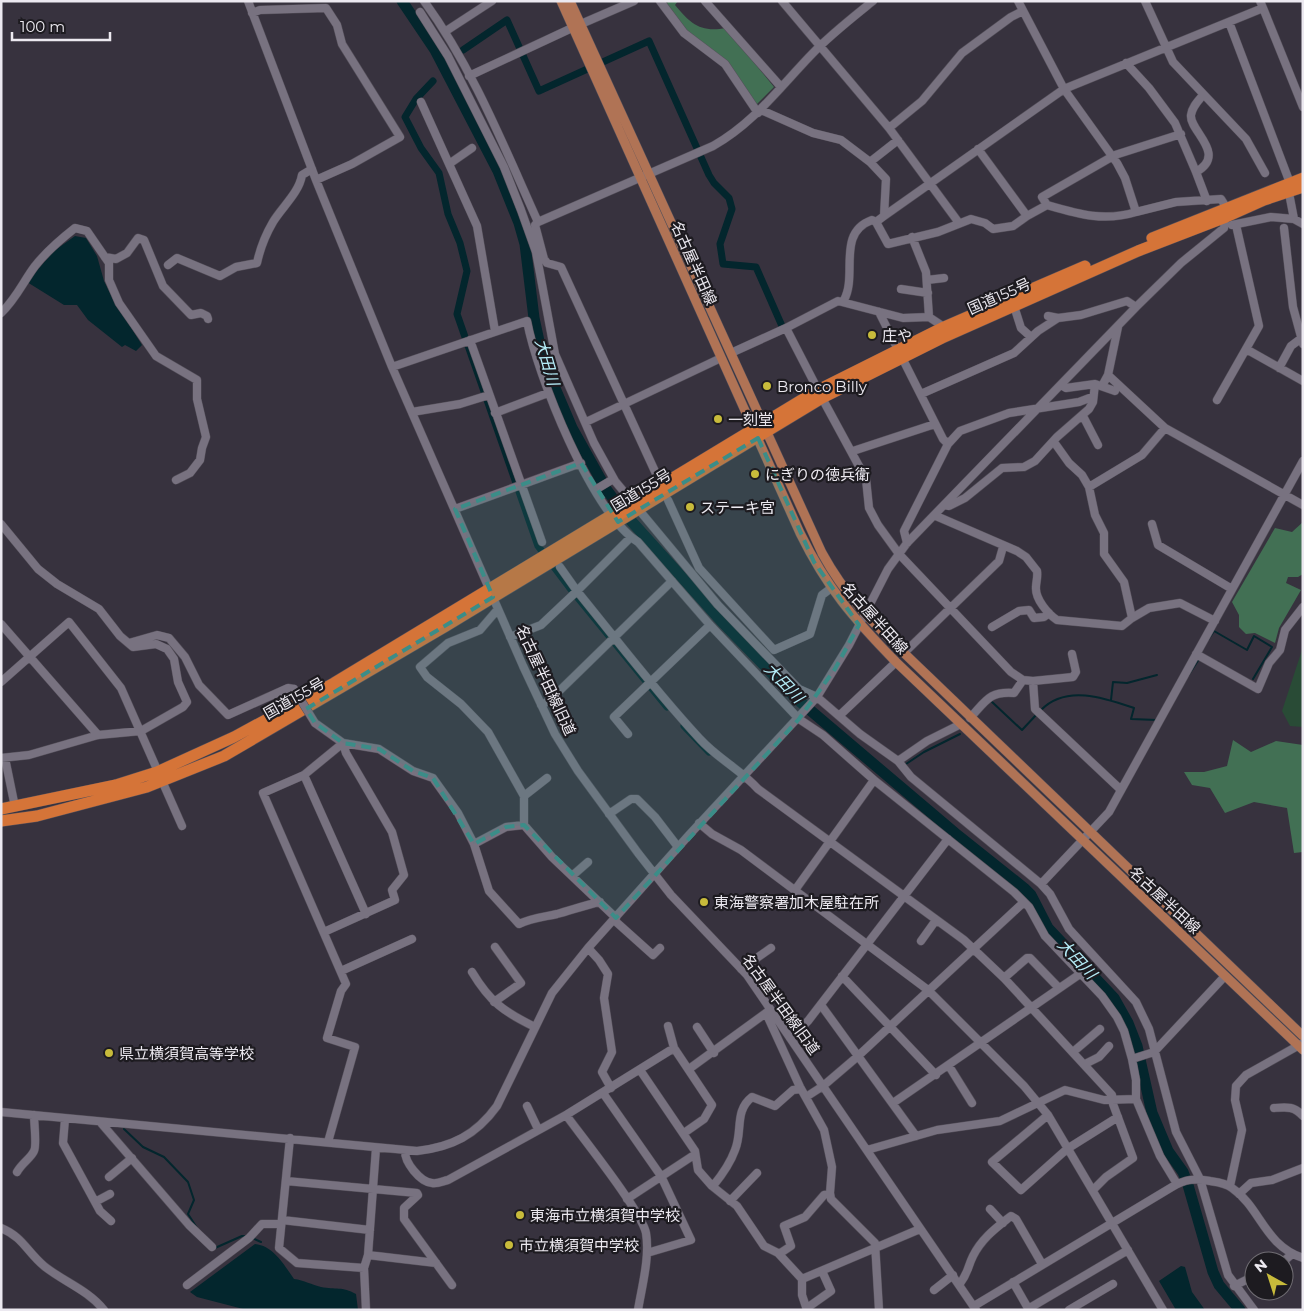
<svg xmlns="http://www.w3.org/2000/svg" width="1304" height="1311" font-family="Montserrat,'Noto Sans JP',sans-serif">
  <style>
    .green { fill: #294b36 }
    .forest { fill: #427054 }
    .water { fill: #03262d }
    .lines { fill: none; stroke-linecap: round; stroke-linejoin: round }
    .stream { stroke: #03262d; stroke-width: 2 }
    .canal { stroke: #03262d; stroke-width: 7 }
    .river { stroke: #03262d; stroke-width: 11 }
    .minor-casing { stroke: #544f59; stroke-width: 9 }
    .major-casing { stroke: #544f59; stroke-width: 10 }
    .highway-casing { stroke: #544f59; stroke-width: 12 }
    .minor { stroke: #787280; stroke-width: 8 }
    .major { stroke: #b07355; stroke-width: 9 }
    .highway { stroke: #d57438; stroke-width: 11 }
    .minor-bridge-casing { stroke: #544f59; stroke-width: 9; stroke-linecap: butt }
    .minor-bridge { stroke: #787280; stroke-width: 8 }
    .marked { fill: #3b8d88; fill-opacity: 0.2; stroke: #3b8d88; stroke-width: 4; stroke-dasharray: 10 6; stroke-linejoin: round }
    .poi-dot { fill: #c8bb3b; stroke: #1d1b20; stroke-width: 2 }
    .labels { text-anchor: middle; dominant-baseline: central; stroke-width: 4.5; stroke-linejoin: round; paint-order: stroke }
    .street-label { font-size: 15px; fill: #ece9f0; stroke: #1d1b20 }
    .poi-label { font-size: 15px; fill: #ece9f0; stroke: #1d1b20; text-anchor: start }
    .water-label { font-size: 16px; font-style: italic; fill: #b5edf8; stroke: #1d1b20 }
  </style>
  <rect width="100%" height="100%" fill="#37323e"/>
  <!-- green -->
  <path class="green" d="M1303,647V727L1290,726L1282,711Z"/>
  <!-- forest -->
  <path class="forest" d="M669,1H678L675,5C690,23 700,33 726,28L774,87L755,106L726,63L684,31L665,5Z
    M1303,522V574L1298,577H1288L1286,583L1301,590L1279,628L1275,643L1255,633L1246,634L1239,627V615L1232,602L1275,528L1292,532Z
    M1233,740L1251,752L1276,741L1303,745V852L1294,853L1287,808L1254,802L1225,813L1210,788L1192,785L1184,772H1204L1227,766Z"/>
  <!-- water -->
  <path class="water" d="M75,236L86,238L97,256L104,281L113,299L142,345L136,351L125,345L122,347L88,320L77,305H64L27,282L54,251Z
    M255,1244C274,1246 284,1265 294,1279C304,1280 312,1285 321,1287C336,1290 342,1286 356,1294L358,1310H247L197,1297L190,1292Z
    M1181,1266L1185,1267L1192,1292L1205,1310H1176L1159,1281Z"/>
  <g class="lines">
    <!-- stream -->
    <path class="stream" d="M1208,640L1214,631L1247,650L1254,636L1272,647L1253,679
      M1188,676L1199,659
      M1111,700L1113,682L1127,683L1157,675
      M991,701L1022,730L1037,714
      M1041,710C1066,684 1105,698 1134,708L1131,719L1157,720
      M906,764L924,752L960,734
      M124,1129L143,1147L164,1157L188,1182L194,1200L188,1214L197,1228
      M252,1238L261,1242
      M215,1248L242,1236H248"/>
    <!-- canal -->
    <path class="canal" d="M463,50L507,20L539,91L649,41L709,175L714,183L729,198L732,209L720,244L723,264L756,267L782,326
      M433,81L416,99L405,117L421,148L439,173L448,214L460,243L467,271L457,314L538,546L569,587L667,707
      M684,726L709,752"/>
    <!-- river -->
    <path class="river" d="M402,1L435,50L498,171L519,223L525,244L534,318L543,360L572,428L606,489L624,513L724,624L797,699L955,833L1024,888L1031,895L1048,928L1114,998L1128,1023L1137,1046L1152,1113L1168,1151L1183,1172L1188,1185L1213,1272L1219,1285L1240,1310"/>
    <!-- minor casing -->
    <g class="minor-casing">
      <path id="minor" d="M248,1L316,180L392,367L523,666L555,734L578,771L638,853L671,895L747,975L976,1310
        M424,1C473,68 504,147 538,222L535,225L544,259L547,263L561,267L658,478
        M660,1L684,33L725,64L758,113
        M705,1L781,87
        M782,1L889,128L959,223
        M1145,1L1173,62L1246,139L1265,173
        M1263,8L1303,107
        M420,12L448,56L504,167L521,210L536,252L555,354L594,443L615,481L718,605L799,689L817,697L860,734L898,761L911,777L1041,884L1050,894L1069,929L1136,1002L1149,1029L1176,1132L1200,1179L1228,1275L1254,1310
        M252,13L260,10L326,8L337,25L342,44L400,137L352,164L316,180
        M1229,22L1290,183
        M581,24L634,1
        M446,31L492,1
        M1126,63L1149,88L1175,123L1196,172
        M469,76L572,28
        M1203,95C1198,101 1192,107 1191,115C1189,131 1228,154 1196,172L1207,201
        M421,102L477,226L495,331
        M761,110L813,133L841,140L870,162L886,179L884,216L876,222L888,244L938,232L971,219L985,223L993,229L1013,226L1027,216
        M889,128L922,101L962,53L1011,17L1023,11
        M978,149L1027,216L1047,205L1042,197L1115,155L1181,134
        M870,162L898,140
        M449,164L472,148
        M1289,193L1294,219L1303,224
        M1047,205C1078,214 1104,222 1136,212
        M884,216L1064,89L1263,8L1260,1
        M538,222L713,146C754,123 780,87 812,54C830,35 852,18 873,1
        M1232,225L1271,217L1294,219
        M1284,228L1293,307L1303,344
        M912,237L926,272L929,317
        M105,257L116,259L127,253L138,238L144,240L163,286L191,315L201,313L207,316L208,319
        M168,265L177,258L220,276L236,267L257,263C260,249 266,234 273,222C282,207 299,193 302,175L312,169
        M927,280L944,278
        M901,289L928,293
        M844,300C858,275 836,233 872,220L876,222
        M1014,306L1021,328L1031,337
        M879,312L943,439L948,444
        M1,313C16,299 23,282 35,266C46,252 61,239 75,228L87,231L109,263V280L119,303L156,356L197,380V399L206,437L202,448L200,460L190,473L176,480
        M1048,316L1058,318
        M786,328L818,390
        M470,340L542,542
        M1246,349L1303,381
        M731,353L786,328L838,301L903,318L929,317L944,327
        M392,367L527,321C537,375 592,513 638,542L710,625L799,719L823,735L874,780L1014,892L1029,907L1045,936L1102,996L1117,1017L1124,1031L1132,1059L1136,1080V1099L1160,1156L1177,1184
        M1279,368L1291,346L1303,337
        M1108,375L1165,428L1303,505
        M1061,385L1066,388L1095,384L1115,391
        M1102,386L1108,375L1118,327
        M921,394L1014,353L1038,331L1058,318L1081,315L1127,301L1136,307
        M822,398L866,479L869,508L878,525L899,554L1011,672L1023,680
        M1217,400L1259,326L1236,225
        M412,412L460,404L489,395
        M495,413L548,393
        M1083,416L1098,445
        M586,422L721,358
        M853,451L935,424
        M1089,487L1142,455L1165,428
        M595,490L610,481
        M668,500L699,568L774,650L810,634L822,595L830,589
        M945,505L949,506L965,498L1002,468L1024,467L1035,461L1057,437L1089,409L1093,402L1095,384
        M455,509L581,463
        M936,516L1017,551L1026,557L1037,571C1038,577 1036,582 1036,587C1035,599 1048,614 1057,620L1122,626L1132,618L1124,582L1104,554V533L1095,515L1089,487L1082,475L1069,463L1054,442
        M1,524L38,569L57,584L99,609L120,636L133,647L156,644L167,649L174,659L178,682L187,702L183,707L141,731L98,735L29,755L1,758
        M1152,524L1158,545L1232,589
        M631,537L577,591C617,640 656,692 700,739C717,758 741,770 758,789L964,940L1004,978L1112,1095L1113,1104L1133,1158L1106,1177L1093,1190
        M907,543L904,531L948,444L960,431L1009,413L1079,402L1092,397
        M498,609L480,630L448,643L420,667L427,677L461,704L488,732L524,796V825L552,857L616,918
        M1132,618L1149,608L1180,603L1215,621
        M1,624L98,735
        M992,627L1019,611L1029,610L1034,618L1044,617L1049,613
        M510,637L541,625L577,591L560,567
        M129,643L157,635L169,638L185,657L199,685L228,715L288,688L294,689
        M904,653L999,561L1003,547
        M1196,654L1258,689L1269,663L1280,650L1285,630L1303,607
        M1033,681L1073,677L1076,672L1072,654
        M1,682L69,622L121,688L182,826
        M541,705L549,701L672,581
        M839,716L896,662
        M970,718C986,701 989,691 1014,693L1023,680L1033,681L1035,709L1120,789
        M315,723L343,743L379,749L413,771L433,778L458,813L474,844L506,827L524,825
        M628,734L614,717L710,625
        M5,758L15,807
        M898,761L927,741L961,724
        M304,775L366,914
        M524,796L547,778
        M609,814L631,799H637L655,817L678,847
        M699,823L712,834L741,850L928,990L1024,1086L1048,1115L1163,1310
        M474,844L489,891L519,924C532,918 544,917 557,914C572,910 585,905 600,902
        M572,876L588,862
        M1041,884L1109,812L1303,461
        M795,890L874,780
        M614,920L653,955L660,948
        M324,932L395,900L392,890L404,875L392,832L346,753L343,743
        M921,941L936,920
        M588,948L599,960L608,974L604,998L612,1052L602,1072L611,1088
        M741,969L771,948
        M341,971L412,939
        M472,972C490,1002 504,1012 535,1027
        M842,976L936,1075
        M1004,978L1027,958H1030L1059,988
        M494,1002L521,983L495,947
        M821,1005L916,1136
        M766,1013L800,1087L824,1130L832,1167L830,1193L831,1199L875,1243L879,1310
        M668,1026L674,1048
        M697,1027L714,1053
        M790,1038L808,1021L948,839
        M1073,1052L1100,1029
        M1132,1059L1154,1052L1225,976
        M1085,1064L1099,1057L1109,1046
        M949,1066L972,1103
        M689,1069L770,1010
        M640,1070L695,1151L698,1170L712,1186L737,1206L764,1246L778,1253L802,1279V1295L807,1310
        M603,1093L661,1176L691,1240L647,1253
        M806,1097L823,1086L857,1057L1024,902
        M893,1103L1080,974
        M527,1106L538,1129
        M1274,1108C1287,1107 1294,1106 1303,1116
        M1,1112L417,1151C452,1147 476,1135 497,1106L552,993L588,948L689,835L817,697L849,645L888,569L907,543L1136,307L1181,263L1224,228L1226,207L1221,199L1176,202L1136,212L1125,178L1117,163L1064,89L1018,1
        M566,1115C582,1137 642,1212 646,1233C650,1257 642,1286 638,1310
        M1048,1115L992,1162L1021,1190L1067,1149L1118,1117
        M65,1119L63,1143L100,1211L111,1221
        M101,1123L189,1225L212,1247
        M290,1138L279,1248L297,1263L364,1268
        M328,1142L355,1047L327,1038L341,991L346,984L263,793L304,775L343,743
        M405,1150C404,1162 420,1182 432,1183C438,1184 443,1181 448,1180L566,1115L674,1048L712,1105L704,1119L684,1133
        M867,1150L937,1130L1000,1121L1065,1090L1104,1100L1136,1099
        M17,1172C22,1163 31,1158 34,1151C37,1146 34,1123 34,1115
        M109,1177L132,1158
        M286,1181L417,1193L418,1195L404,1208V1219L452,1285
        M713,1186C722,1175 730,1164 735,1150C743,1131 734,1111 752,1097L775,1106L793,1090L801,1089
        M1230,1186L1242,1130L1235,1100L1236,1086L1246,1075L1303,1043
        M1239,1194L1251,1183L1272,1180L1303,1168
        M627,1199L694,1155
        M730,1201L757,1173
        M95,1202L110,1194
        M990,1209L1003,1223
        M282,1220L370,1230
        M1,1228C23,1237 27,1252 44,1266C64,1282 88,1290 104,1310
        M779,1254L791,1246L784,1226L805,1217L824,1195L830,1193
        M368,1255L436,1263
        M1284,1261L1292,1254
        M802,1279L920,1229
        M1013,1282L1029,1310
        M187,1285L249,1238L262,1224H281
        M959,1285C969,1272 967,1268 973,1256C982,1238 996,1228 1011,1216L1016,1219L1042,1264
        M1234,1286L1254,1276
        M934,1290L953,1275
        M974,1306L1172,1187C1185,1179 1196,1178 1210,1181C1217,1182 1226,1183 1232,1188C1261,1208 1264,1245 1303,1258
        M807,1308L831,1291L822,1271
        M1028,1309L1128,1250
        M366,1310L364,1268L368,1255L376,1148
        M1069,1310L1113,1284"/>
    </g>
    <!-- major casing -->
    <g class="major-casing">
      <path id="major" d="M561,1L800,533C827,588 853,618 896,662L1303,1050
        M570,1L822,553C845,595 870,620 904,653L1303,1036"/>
    </g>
    <!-- highway casing -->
    <g class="highway-casing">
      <path id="highway" d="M1152,238L1303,178
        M1,809L116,785L157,772L234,737L334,683L818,390L944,327L1085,266
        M1,821L37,816L147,787L224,756L446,626L822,398L942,338L1138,251L1226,217L1264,200L1303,187"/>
    </g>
    <!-- minor -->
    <use href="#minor" class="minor"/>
    <!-- major -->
    <use href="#major" class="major"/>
    <!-- highway -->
    <use href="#highway" class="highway"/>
    <!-- minor-bridge casing -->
    <g class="minor-bridge-casing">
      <path id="minor-bridge" d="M294,689L315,723"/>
    </g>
    <!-- minor-bridge -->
    <use href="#minor-bridge" class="minor-bridge"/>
  </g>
  <!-- marked area -->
  <path class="marked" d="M758,438L814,562L859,625L835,669L799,719L616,918L524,825L506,827L474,844L433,778L413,771L379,749L343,743L315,723L306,709L493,597L455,509L581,463L618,522Z"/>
  <!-- markers -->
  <g class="poi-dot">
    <circle cx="872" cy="335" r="5"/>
    <circle cx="767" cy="386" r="5"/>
    <circle cx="718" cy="419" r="5"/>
    <circle cx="755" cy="474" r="5"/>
    <circle cx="690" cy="507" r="5"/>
    <circle cx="704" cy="902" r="5"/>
    <circle cx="109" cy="1053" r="5"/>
    <circle cx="520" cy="1215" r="5"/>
    <circle cx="509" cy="1245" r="5"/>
  </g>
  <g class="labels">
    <!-- street labels -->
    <g class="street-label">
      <text transform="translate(694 263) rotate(66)">名古屋半田線</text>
      <text transform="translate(999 296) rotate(-24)">国道155号</text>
      <text transform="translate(641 490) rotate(-31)">国道155号</text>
      <text transform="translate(875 618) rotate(48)">名古屋半田線</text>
      <text transform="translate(546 680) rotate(65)">名古屋半田線旧道</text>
      <text transform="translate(294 698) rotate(-30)">国道155号</text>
      <text transform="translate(1165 900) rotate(43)">名古屋半田線</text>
      <text transform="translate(781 1004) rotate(54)">名古屋半田線旧道</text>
    </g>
    <!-- poi labels -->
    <g class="poi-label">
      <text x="882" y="335">庄や</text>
      <text x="777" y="386">Bronco Billy</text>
      <text x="728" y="419">一刻堂</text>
      <text x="765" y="474">にぎりの徳兵衛</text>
      <text x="700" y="507">ステーキ宮</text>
      <text x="714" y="902">東海警察署加木屋駐在所</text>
      <text x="119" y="1053">県立横須賀高等学校</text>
      <text x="530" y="1215">東海市立横須賀中学校</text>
      <text x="519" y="1245">市立横須賀中学校</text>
    </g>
    <!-- water labels -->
    <g class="water-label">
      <text transform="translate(547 362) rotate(74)">大田川</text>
      <text transform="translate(784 683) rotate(46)">大田川</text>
      <text transform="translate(1077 959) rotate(47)">大田川</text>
    </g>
  </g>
  <!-- border -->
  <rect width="1304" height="1311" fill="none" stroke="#ece9f0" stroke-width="5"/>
  <!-- north arrow -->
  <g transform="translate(1269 1276) rotate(321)"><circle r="24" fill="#1d1b20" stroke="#706d73"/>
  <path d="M0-4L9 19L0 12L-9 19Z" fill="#c8bb3b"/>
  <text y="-8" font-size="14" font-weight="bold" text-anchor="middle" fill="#ece9f0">N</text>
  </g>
  <!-- scale -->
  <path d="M12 32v8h98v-8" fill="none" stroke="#ece9f0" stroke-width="2.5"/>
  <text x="20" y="32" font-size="15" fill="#ece9f0" stroke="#1d1b20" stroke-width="4" paint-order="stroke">100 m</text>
</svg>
